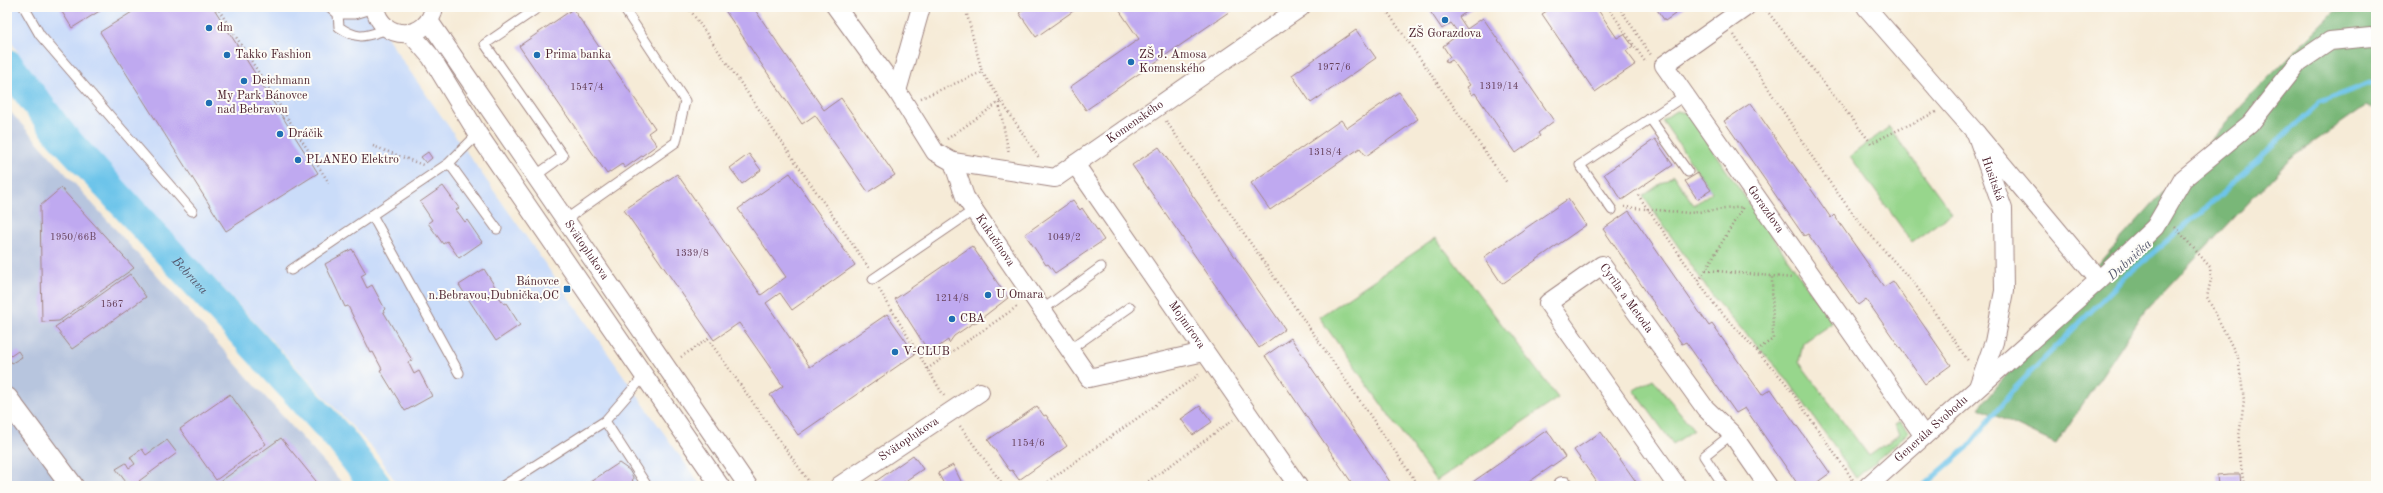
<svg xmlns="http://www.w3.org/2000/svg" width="2383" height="493" font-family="'Old Standard TT',serif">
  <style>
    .built { fill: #cadcf9 }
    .industrial { fill: #b7c5de }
    .green { fill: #97d68c; stroke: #707a5c }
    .forest { fill: #79b778; stroke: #626b52 }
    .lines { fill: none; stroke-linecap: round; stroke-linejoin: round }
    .stream { stroke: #6dc4ea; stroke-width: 5 }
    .river { stroke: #6dc4ea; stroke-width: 31 }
    .building { fill: #bfa9f0 }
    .service-casing { stroke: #a08581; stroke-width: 11 }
    .minor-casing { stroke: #a08581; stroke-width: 20 }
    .primary-casing { stroke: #a08581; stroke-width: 24 }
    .path { stroke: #a08581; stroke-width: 2.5; stroke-dasharray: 1 3; stroke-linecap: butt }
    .service { stroke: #fff; stroke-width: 9 }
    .minor { stroke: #fff; stroke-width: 18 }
    .primary { stroke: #fff; stroke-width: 22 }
    .poi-dot { fill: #1f6fb2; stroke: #fdfcf7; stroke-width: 1.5 }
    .labels { text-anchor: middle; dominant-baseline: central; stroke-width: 4; stroke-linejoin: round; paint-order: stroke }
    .number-label { font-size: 10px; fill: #67425c }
    .poi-label { font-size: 12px; fill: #4a1f2b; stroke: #fdfcf7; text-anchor: start }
    .street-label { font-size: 12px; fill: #4a1f2b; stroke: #fdfcf7 }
    .water-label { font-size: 13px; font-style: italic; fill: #56596e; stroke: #fdfcf7 }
  </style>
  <rect width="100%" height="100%" fill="#fdfcf7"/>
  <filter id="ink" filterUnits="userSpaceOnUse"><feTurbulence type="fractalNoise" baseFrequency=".025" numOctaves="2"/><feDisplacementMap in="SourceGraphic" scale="8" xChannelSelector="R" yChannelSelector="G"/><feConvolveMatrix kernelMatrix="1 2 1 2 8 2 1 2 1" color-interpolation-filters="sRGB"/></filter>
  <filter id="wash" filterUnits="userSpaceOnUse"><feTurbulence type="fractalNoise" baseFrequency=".012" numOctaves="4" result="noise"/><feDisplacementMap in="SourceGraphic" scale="16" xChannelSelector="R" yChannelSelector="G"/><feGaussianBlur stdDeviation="0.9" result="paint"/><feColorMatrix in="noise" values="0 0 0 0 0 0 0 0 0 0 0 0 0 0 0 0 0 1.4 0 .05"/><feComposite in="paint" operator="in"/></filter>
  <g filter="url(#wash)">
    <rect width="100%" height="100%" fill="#f6ebd7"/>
    <!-- built -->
    <path class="built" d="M7,7H368L402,60L701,486H398L376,452L48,101L7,35Z"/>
    <!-- industrial -->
    <path class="industrial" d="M7,108L345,486H7Z"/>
    <!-- green -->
    <path class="green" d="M1676,111L1687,113L1832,323L1803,343L1799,362L1869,456L1900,434L1895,425L1900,422L1909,432L1856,478L1787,379L1717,302L1643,196L1673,175L1694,205L1712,192L1662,120Z
      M1889,127L1952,213L1912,242L1850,156Z
      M1436,238L1558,398L1436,481L1319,317Z
      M1653,379L1694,430L1673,444L1634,390Z"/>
    <!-- forest -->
    <path class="forest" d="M2335,11L2376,13V110L2367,105L2291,158L2142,315L2056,444L1979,408L2106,255L2258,88Z"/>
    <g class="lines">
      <!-- stream -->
      <path class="stream" d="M1923,486L1968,447L2014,389L2126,276L2217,198L2320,102L2376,81"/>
      <!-- river -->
      <path class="river" id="s1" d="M7,64L61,135L341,440L376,486"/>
    </g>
    <g id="blocks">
      <!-- building -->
      <path class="building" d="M59,7H106L72,28Z
        M140,7H213L318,173L226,231L100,32Z
        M726,7H753L824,110L841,98L895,175L868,192L815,115L802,124L724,9Z
        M1028,7H1079L1036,37L1019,13Z
        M1117,7H1236L1086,110L1070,87L1139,39Z
        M1427,7H1474L1459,17L1467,29L1483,18L1554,121L1538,133L1540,136L1516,153L1475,93L1472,95L1467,87L1470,85L1452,60L1447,63L1445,60L1450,57L1443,46L1459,34L1451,23L1442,29Z
        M1553,7H1596L1617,38L1624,34L1633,46L1626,51L1636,64L1595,92L1542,14Z
        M1655,7H1685L1665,21Z
        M573,9L655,128L648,133L657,145L625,168L622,164L607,174L519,46Z
        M1356,30L1376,58L1311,103L1292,75Z
        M1399,92L1418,119L1366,156L1360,148L1270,210L1251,183L1341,120L1347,128Z
        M1751,103L1831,218L1834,215L1884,287L1893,281L1951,365L1925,384L1866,299L1858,305L1808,234L1804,236L1724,121Z
        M1655,139L1673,165L1622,200L1604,174Z
        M1159,147L1285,329L1259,348L1132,165Z
        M428,152L432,158L426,163L421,157Z
        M749,154L761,170L742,184L730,168Z
        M790,173L855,265L792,310L780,293L766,303L810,367L887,314L915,354L798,435L770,395L783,386L739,323L714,340L624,210L677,174L761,295L786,277L738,209Z
        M1698,173L1711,190L1697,199L1685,181Z
        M443,186L459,208L456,210L460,215L465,222L467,220L482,242L459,258L447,241L443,244L428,223L432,220L420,202Z
        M61,188L134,268L59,321L42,322L40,206Z
        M1568,199L1586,225L1502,284L1484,257Z
        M1073,200L1080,210L1082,208L1104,240L1055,273L1048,264L1046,265L1025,234Z
        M1629,211L1709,326L1712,324L1762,395L1771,389L1830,473L1812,486H1799L1745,408L1736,413L1686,342L1682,344L1603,229Z
        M972,246L1008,298L974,324L973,323L954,336L949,343L948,340L931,352L928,348L927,349L895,299Z
        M352,249L366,273L361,276L367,288L372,285L385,309L383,311L412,360L408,362L414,374L419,371L432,396L405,411L380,370L382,369L373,352L371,353L348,306L345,307L325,264Z
        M484,269L499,293L497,294L504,304L506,303L520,325L496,341L459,285Z
        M130,274L146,297L72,349L55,327Z
        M1291,338L1354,430L1393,486H1354L1265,356Z
        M18,351L22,357L12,363L8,358Z
        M230,394L266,444L216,480L180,429Z
        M1037,406L1044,416L1046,415L1067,446L1019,480L1012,470L1010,471L988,440Z
        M1200,406L1212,422L1193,435L1181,419Z
        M1547,430L1565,457L1523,486H1467Z
        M1601,432L1639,486H1599L1594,478L1574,450Z
        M281,438L320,486H214Z
        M167,440L177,453L139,481L142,486H129L116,469L126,463L129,468L135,464L130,457L142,449L146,455Z
        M913,455L923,469L898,486H869Z
        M619,463L629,470L633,477L632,486H584Z
        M953,465L960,479L963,486H945L938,473Z
        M2229,474H2240L2241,486H2218L2217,475Z"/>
    </g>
  </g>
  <g filter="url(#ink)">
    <use href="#blocks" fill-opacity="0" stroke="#a08581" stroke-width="1"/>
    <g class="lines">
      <!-- service casing -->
      <g class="service-casing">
        <path id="service" d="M24,7L40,35L192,211
          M330,7L338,14H355L375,8
          M338,14L339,27C360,41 365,36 388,29
          M1650,118L1688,172
          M449,163L497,229
          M535,176L563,156L485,44L539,7
          M1612,210L1580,165L1684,96
          M372,215L459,373
          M565,220L676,142L685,101L623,7
          M291,270L449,163L478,134
          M873,279L974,210
          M1042,310L1101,267
          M1069,350L1130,307
          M605,421L647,486
          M503,486L605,421L645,375
          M1724,486L1704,456L1732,434"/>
      </g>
      <!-- minor casing -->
      <g class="minor-casing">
        <g id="minor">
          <path d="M375,7C380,42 429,42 434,7"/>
          <path id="s2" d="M836,7L897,91L935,152L953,162L965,197L1089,378L1204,352"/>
          <path id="s3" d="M1746,7L1664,65L1924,436"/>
          <path id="s4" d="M1866,7L1976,133L2003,209L2004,291L1994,342L1978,387"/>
          <path id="s5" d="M429,21L748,486"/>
          <path d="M411,34L431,57L478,134L720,486"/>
          <path d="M897,91L921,7"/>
          <path id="s6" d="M953,162L1055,178L1301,7"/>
          <path id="s7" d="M1075,164L1298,486"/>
          <path d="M2099,280L2155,227L2183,179L2250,124L2299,62L2330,41L2371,37L2376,38"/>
          <path id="s8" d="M839,486L980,392"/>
          <path d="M1562,486H1565"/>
          <path id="s9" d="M1677,486L1548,303L1602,265L1705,408L1732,434L1768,486"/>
          <path id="s10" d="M1868,486L2099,280L1976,133"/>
        </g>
      </g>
      <!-- primary casing -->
      <g class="primary-casing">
        <path id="primary" d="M7,399L72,486"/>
      </g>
      <!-- path -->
      <path class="path" d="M217,7L329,183
        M688,7L869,268
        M965,7L982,72L1039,158
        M1384,7L1507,183
        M1608,7L1646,63
        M1619,7L1651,55
        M1764,7L1871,143L1936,112
        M1734,35L1822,172L1860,223L1916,286L1969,362
        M921,98L982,72
        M999,103L1009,154
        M1166,121L1419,486
        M947,139L1001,101
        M373,146L423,165
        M1638,195L1714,304L1785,382L1853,480
        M1624,207L1689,213L1743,207
        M2175,227L2210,267L2211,279L2207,297L2238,358L2244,400L2238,444L2244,486
        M1706,270L1793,278
        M1699,281L1743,207
        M879,289L944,396
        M1757,350L1773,339L1772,276
        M681,357L708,339L812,486
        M927,369L1018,306
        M960,426L1004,486
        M1041,486L1200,374
        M1142,486L1233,420"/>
      <!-- service -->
      <use href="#service" class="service"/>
      <!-- minor -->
      <use href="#minor" class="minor"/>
      <!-- primary -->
      <use href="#primary" class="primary"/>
    </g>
  </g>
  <!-- markers -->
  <g class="poi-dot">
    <circle cx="1445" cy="20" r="4"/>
    <circle cx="209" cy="28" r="4"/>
    <circle cx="227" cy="55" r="4"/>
    <circle cx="537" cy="55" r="4"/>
    <circle cx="1131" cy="62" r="4"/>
    <circle cx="244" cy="81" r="4"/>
    <circle cx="209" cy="103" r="4"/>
    <circle cx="280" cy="134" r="4"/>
    <circle cx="298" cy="160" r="4"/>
    <rect x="563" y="285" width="8" height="8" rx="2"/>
    <circle cx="988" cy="295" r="4"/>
    <circle cx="952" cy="319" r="4"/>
    <circle cx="895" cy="352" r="4"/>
  </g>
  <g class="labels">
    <!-- number labels -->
    <g class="number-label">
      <text x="1334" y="67">1977/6</text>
      <text x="1499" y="86">1319/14</text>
      <text x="587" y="87">1547/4</text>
      <text x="1325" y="152">1318/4</text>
      <text x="73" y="237">1950/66B</text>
      <text x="1064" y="237">1049/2</text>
      <text x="692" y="253">1339/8</text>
      <text x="952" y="298">1214/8</text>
      <text x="112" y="304">1567</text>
      <text x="1028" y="443">1154/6</text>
    </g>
    <!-- poi labels -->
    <g class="poi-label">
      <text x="217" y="28">dm</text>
      <text x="1445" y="34" text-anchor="middle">ZŠ Gorazdova</text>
      <text x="235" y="55">Takko Fashion</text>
      <text x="545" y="55">Prima banka</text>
      <text x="1139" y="55">ZŠ J. Amosa<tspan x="1139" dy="14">Komenského</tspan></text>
      <text x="252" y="81">Deichmann</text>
      <text x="217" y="96">My Park Bánovce<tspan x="217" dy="14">nad Bebravou</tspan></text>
      <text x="288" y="134">Dráčik</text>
      <text x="306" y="160">PLANEO Elektro</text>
      <text x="559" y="282" text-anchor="end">Bánovce<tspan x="559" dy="14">n.Bebravou,Dubnička,OC</tspan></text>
      <text x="996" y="295">U Omara</text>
      <text x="960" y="319">CBA</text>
      <text x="903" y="352">V-CLUB</text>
    </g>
    <!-- street labels -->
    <g class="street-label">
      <text stroke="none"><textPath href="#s6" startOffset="201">Komenského</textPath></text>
      <text stroke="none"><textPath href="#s4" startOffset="216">Husitská</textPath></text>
      <text stroke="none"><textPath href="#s3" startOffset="277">Gorazdova</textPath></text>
      <text stroke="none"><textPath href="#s2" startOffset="286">Kukučínova</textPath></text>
      <text stroke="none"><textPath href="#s5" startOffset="278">Svätoplukova</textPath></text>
      <text stroke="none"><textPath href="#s9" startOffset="331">Cyrila a Metoda</textPath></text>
      <text stroke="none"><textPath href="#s7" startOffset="196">Mojmírova</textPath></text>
      <text stroke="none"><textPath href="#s10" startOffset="85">Generála Svobodu</textPath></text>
      <text stroke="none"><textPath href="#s8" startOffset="84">Svätoplukova</textPath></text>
    </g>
    <!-- water labels -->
    <g class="water-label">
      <text transform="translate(2130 260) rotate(-42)">Dubnička</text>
      <text stroke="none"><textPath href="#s1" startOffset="280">Bebrava</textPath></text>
    </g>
  </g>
  <!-- margin -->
  <rect width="2383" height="493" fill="none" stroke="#fdfcf7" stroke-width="24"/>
</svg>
